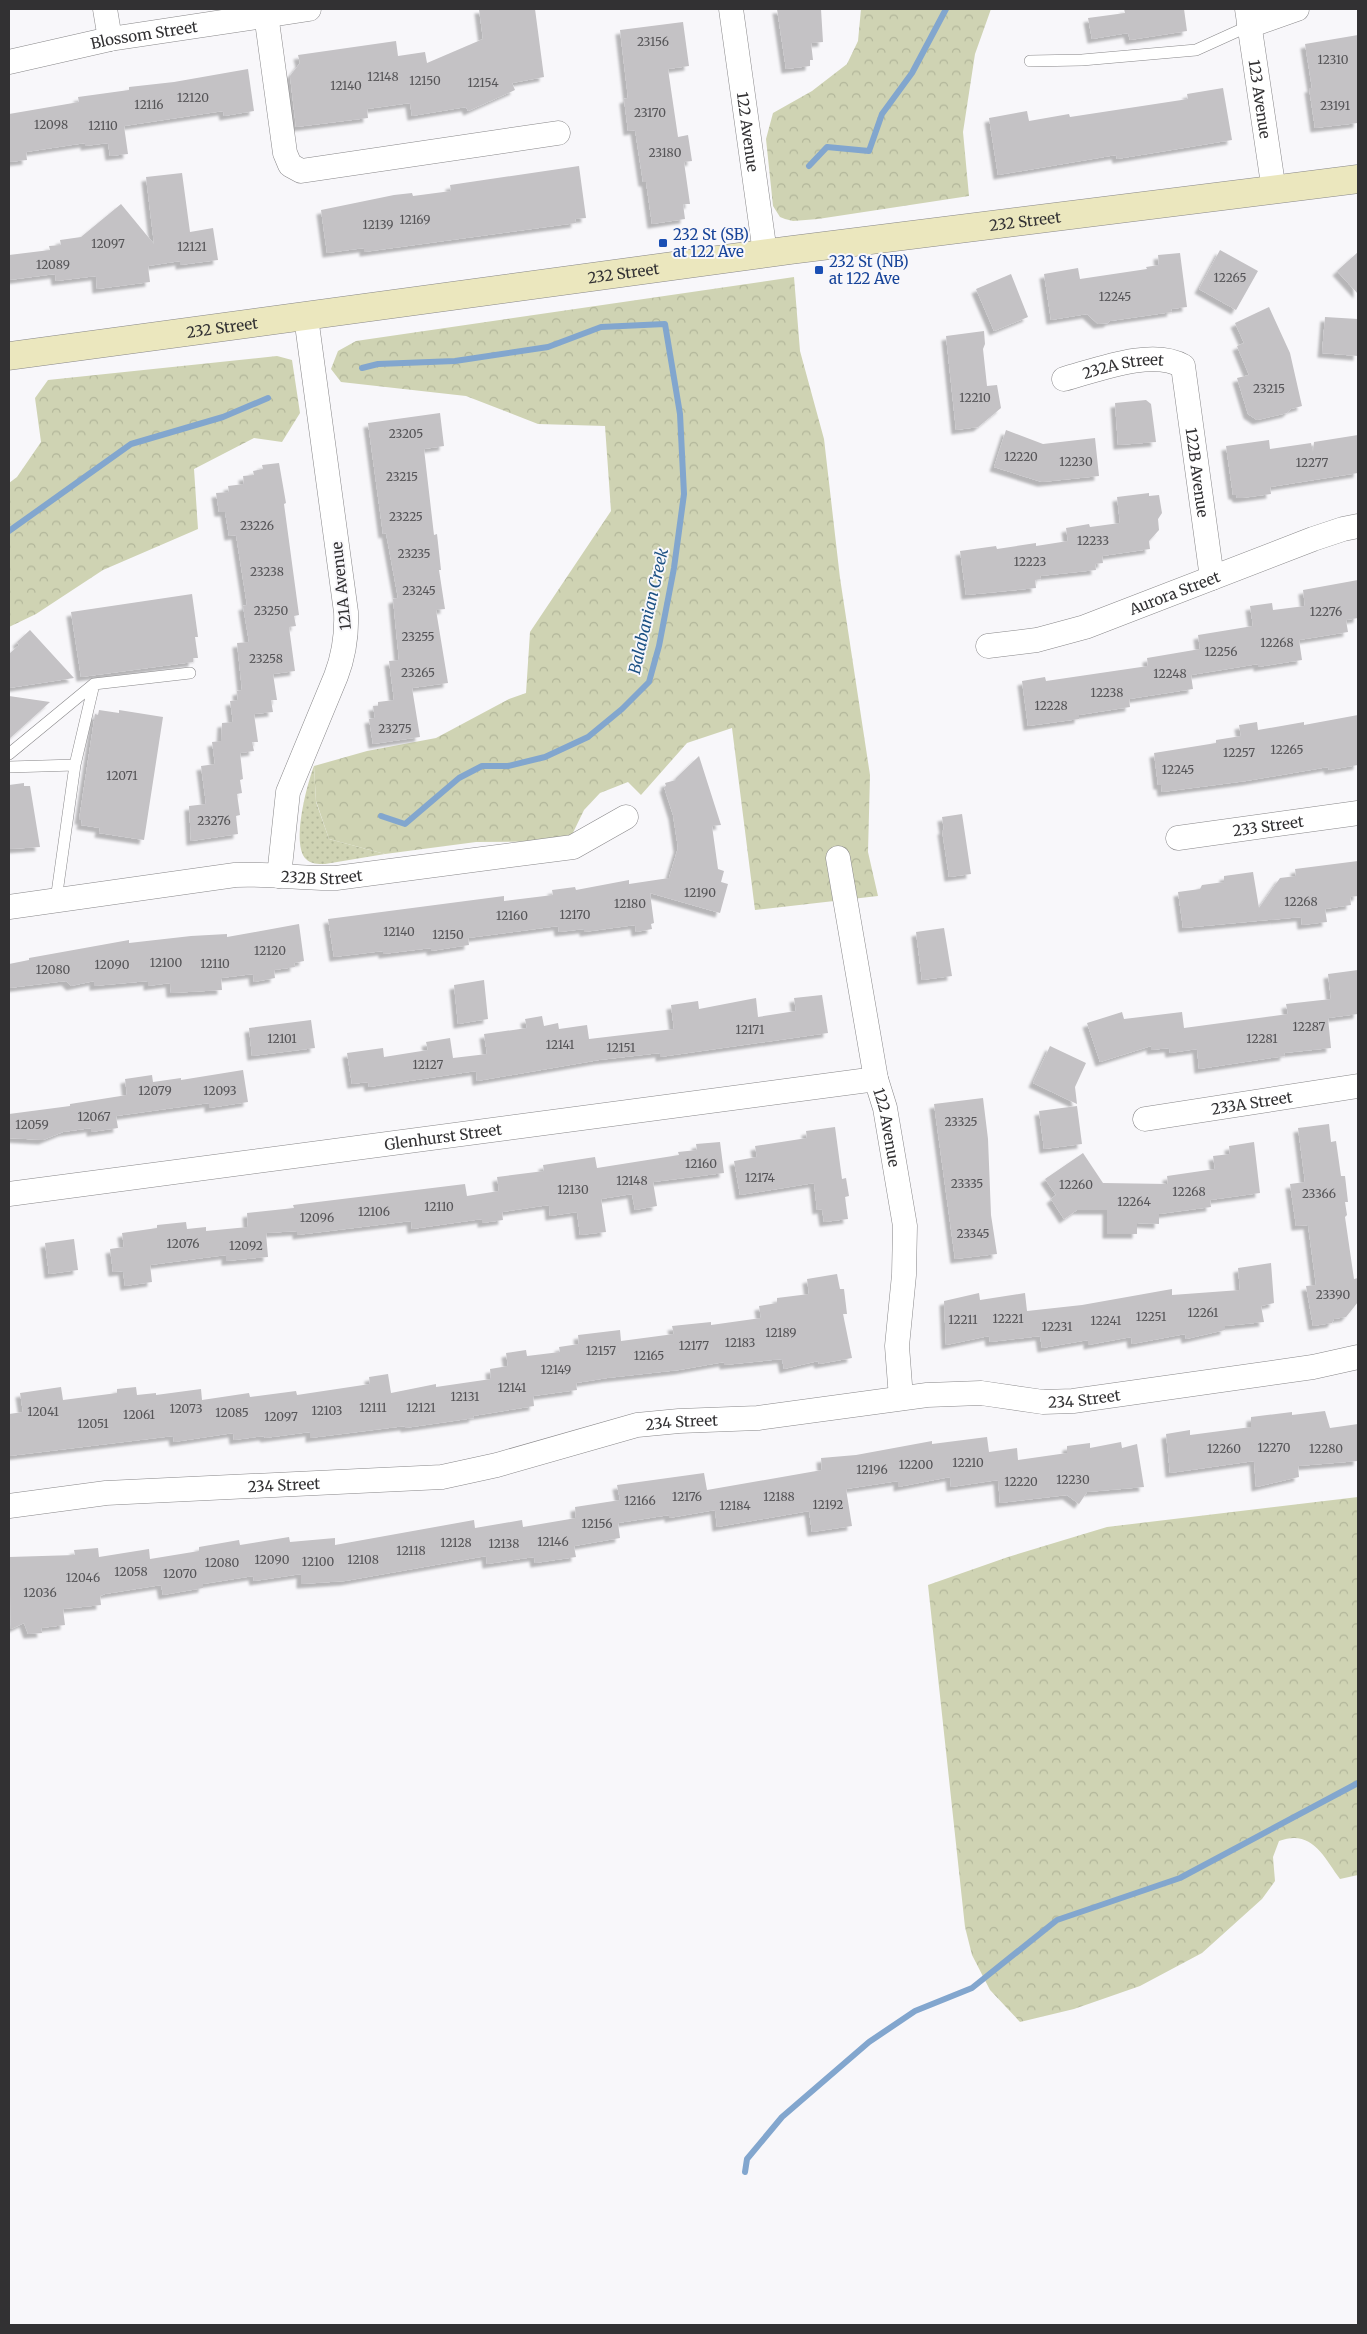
<svg xmlns="http://www.w3.org/2000/svg" width="1367" height="2334" font-family="Merriweather,serif">
  <style>
    .grass { fill: url(#grass-dots) }
    .forest { fill: url(#forest-crowns) }
    .lines { fill: none; stroke-linecap: round; stroke-linejoin: round }
    .stream { stroke: #82a6ce; stroke-width: 6 }
    .building { fill: #c4c2c5; filter: url(#shadow) }
    .service-casing { stroke: #888789; stroke-width: 12 }
    .minor-casing { stroke: #888789; stroke-width: 25 }
    .secondary-casing { stroke: #888789; stroke-width: 29 }
    .service { stroke: #fff; stroke-width: 11 }
    .minor { stroke: #fff; stroke-width: 24 }
    .secondary { stroke: #ebe7be; stroke-width: 28 }
    .transit-dot { fill: #1a4fb4; stroke: #f8f7fa; stroke-width: 2 }
    .labels { text-anchor: middle; dominant-baseline: central; stroke-width: 4; stroke-linejoin: round; paint-order: stroke }
    .number-label { font-size: 12px; fill: #565558 }
    .street-label { font-size: 15px; fill: #323133; stroke: #f8f7fa }
    .transit-label { font-size: 15px; fill: #164399; stroke: #f8f7fa; text-anchor: start }
    .water-label { font-size: 16px; font-style: italic; fill: #1c5184; stroke: #f8f7fa }
  </style>
  <defs>
    <pattern id="grass-dots" width="8" height="8" patternUnits="userSpaceOnUse" patternTransform="scale(1.25)"><rect width="8" height="8" fill="#cfd3b3"/><path d="M2 2h.1M6 6h.1" fill="none" stroke="#b2b69a" stroke-width="1.8" stroke-linecap="round"/></pattern>
    <pattern id="forest-crowns" width="20" height="18" patternUnits="userSpaceOnUse" patternTransform="scale(1.25)"><rect width="20" height="18" fill="#cfd3b3"/><path d="M2 6a3 3 0 1 1 6 0M12 15a3 3 0 1 1 6 0" fill="none" stroke="#b2b69a"/></pattern>
    <filter id="shadow"><feDropShadow dx="-4.5" dy="4.5" stdDeviation="1" flood-color="#0004"/></filter>
  </defs>
  <rect width="100%" height="100%" fill="#f8f7fa"/>
  <!-- grass -->
  <path class="grass" d="M314,766L316,802L329,839L385,854L325,864C318,864 311,864 306,859C291,844 307,784 314,766Z"/>
  <!-- forest -->
  <path class="forest" d="M861,9H991L975,54L963,132L969,196L818,219L793,221L785,219L780,217L773,206L766,139L773,113L812,91L847,64L858,41Z
    M794,277L800,351L824,439L840,578L870,775L868,852L878,896L755,910L732,728L687,743L641,795L628,782L600,793L584,810L569,841L476,842L385,854L329,839L316,801L314,766L367,751L436,738L509,699L526,693L530,632L611,511L605,426L538,424L466,396L341,382L331,369L338,351L356,341Z
    M277,356L292,360L300,413L282,442L254,438L194,469L198,529L103,570L36,614L9,627V483L17,477L41,442L35,398L48,380Z
    M1358,1497V1875L1340,1879C1323,1856 1312,1829 1279,1841L1273,1857L1275,1881L1262,1899L1202,1953L1140,1986L1074,2009L1020,2022L990,1990L972,1955L965,1927L928,1585L1008,1557L1107,1527Z"/>
  <g class="lines">
    <!-- stream -->
    <path class="stream" d="M809,166L827,147L869,151L882,114L912,73L946,9
      M362,368L378,364L455,361L548,347L601,327L665,324L680,414L684,494L674,568L659,646L649,682L622,709L588,737L545,757L508,766H482L459,778L405,824L381,816
      M9,531L131,444L223,417L268,398
      M745,2172L747,2159L782,2117L869,2042L915,2011L972,1988L1057,1920L1180,1878L1358,1783"/>
  </g>
  <!-- building -->
  <path class="building" d="M479,9H535L544,77L512,83L515,90L468,111L466,107L412,116L410,103L367,109L368,118L296,127L290,76L300,63L298,55L396,41L398,56L425,52L427,63L483,39Z
    M777,9H821L823,42L811,43L813,60H810V66L786,69Z
    M1124,9H1184L1187,31L1130,40L1128,33L1092,39L1088,18L1125,13Z
    M683,22L689,66L668,69L678,137L688,135L692,161L684,162L690,204H683L685,219L652,224L646,182H643L635,130L628,131L624,99L628,98L620,30Z
    M1358,35V123L1315,128L1309,88H1312L1305,44Z
    M248,69L254,111L224,116L223,111L124,126L128,154L110,156L108,143L85,146V143L26,152L27,160L9,162V114L79,102L78,97L129,90V87L174,82Z
    M1223,88L1232,140L1117,159L1116,155L998,175L989,118L1027,111L1029,121L1069,114L1070,117L1188,99L1187,94Z
    M579,166L586,218L575,219L576,223L364,252V248L327,253L321,210L394,195L412,193L413,196L451,191L450,185Z
    M182,173L190,232L213,228L218,260L180,265V261L148,266L150,282L97,289L96,276L56,281L55,274L9,280V255L50,250L49,246L61,245L60,240L81,237L121,204L154,244L146,177Z
    M1220,250L1258,271L1236,310L1199,289Z
    M1358,252V294L1337,271Z
    M1180,253L1187,307L1171,309L1172,312L1110,321L1108,323L1098,324L1087,314L1051,320L1044,274L1078,268L1080,279L1147,269L1146,267L1159,265L1158,255Z
    M1011,274L1028,317L994,331L976,289Z
    M1269,307L1290,353L1302,406L1291,409L1287,413L1257,420L1248,414L1237,378L1249,375L1237,346L1244,343L1235,323Z
    M1325,317L1358,319V356L1322,353Z
    M984,331L985,344L983,349L987,386L997,385L1001,408L978,427L956,430L946,336Z
    M1146,400L1151,404L1156,442L1118,445L1115,403Z
    M440,413L444,446L424,449L434,535L437,534L441,570H439L445,609L436,610L448,683L412,688L420,737L373,744L369,719L375,718L373,706H378V702L394,700L389,661L399,660L393,599L398,598L386,533L383,534L368,423Z
    M1006,430L1043,444L1095,438L1099,476L1042,482L994,467Z
    M1358,435V473L1270,487L1271,494L1242,498H1237L1236,495H1233L1226,446L1269,440L1270,449L1311,443L1313,452L1314,442Z
    M279,463L286,503L284,504L299,615L294,616L296,626L289,627L295,671L273,674L277,700H271L273,712L254,714L258,742H252L254,751L240,753L243,779L240,780L242,793L237,794L240,815L236,816L238,834L191,841L189,806L206,804L201,766L215,764L212,742L221,741L222,723L233,722L230,701L238,700L237,691L242,690L237,643L249,642L243,606L247,605L236,535L229,536L225,512H219L216,493L229,492L228,486L244,484L243,476L254,475L253,471L263,469L262,465Z
    M1149,493V496L1159,495L1162,513L1158,519L1159,530L1149,541L1150,549L1102,556L1103,563L1095,564L1096,570L1040,576L1041,579L1035,580L1036,588L966,595L960,551L996,546L997,549L1036,543V546L1068,541L1066,528L1089,524L1090,527L1120,523L1117,497Z
    M1358,580V618L1346,620L1348,632L1299,640L1302,660L1258,667V664L1191,675L1193,689L1129,699L1130,707L1079,715V719L1028,726L1022,681L1045,677L1046,681L1148,666L1147,658L1200,649L1198,635L1253,626L1250,606L1272,603L1273,610L1305,606L1303,590Z
    M192,594L198,637H195L198,658H193V662L81,677L71,612Z
    M30,630L74,678L9,688V654L19,645L17,642Z
    M9,696L50,702L9,739Z
    M99,710L119,713V710L163,717L144,840L99,833L100,828L81,825L82,820H79L95,714L98,715Z
    M1358,715V765L1329,770L1328,767L1246,781L1162,792L1161,785H1158L1154,753L1216,743V740L1241,736L1239,725L1257,722L1258,730L1304,722V725Z
    M699,756L721,825L712,826L718,869L724,871L721,882L728,884L720,913L650,893L654,923L651,924L652,929L636,932L635,925L584,932V929L559,932L558,926L468,938L469,945L431,951V948L383,954V951L334,957L328,919L504,896V901L553,895L552,890L575,887L576,890L629,880V884L669,878L678,848L673,815L664,787L666,786L665,783L676,780V778Z
    M24,783V786H30L40,847L9,849V785Z
    M962,814L971,874L949,877L942,830H944L942,817Z
    M1358,861V896L1350,897L1351,905L1325,909L1327,922L1302,925L1301,917L1183,928L1178,892L1200,889L1202,885L1224,882V876L1253,872L1259,908L1280,878L1296,876L1295,869Z
    M299,924L304,961L294,963L295,967L274,970L275,978L254,982L253,974L221,978L222,990L171,993L170,983L148,986V981L94,986V981L71,986L66,981L9,988V964L29,960V958L129,940V943L191,936L227,934V937Z
    M944,928L952,976L922,980L916,932Z
    M1358,970V1014L1328,1018L1331,1048L1284,1053L1285,1056L1199,1069L1197,1049L1170,1053L1169,1048L1151,1050V1046L1100,1062L1087,1023L1122,1012L1124,1019L1182,1012L1184,1028L1288,1014L1286,1004L1331,999L1328,974Z
    M484,980L488,1019L458,1024L454,985Z
    M822,995L828,1033L660,1057V1053L599,1060L477,1081L476,1071L369,1087L368,1082L352,1084L347,1053L383,1048L384,1057L428,1050L426,1042L450,1038L453,1058L487,1054L484,1034L527,1028L525,1019L542,1016L544,1026L558,1023L559,1029L587,1025L589,1039L674,1029L671,1005L698,1001L699,1009L756,998L758,1017L796,1011L794,998Z
    M311,1020L315,1048L252,1056L249,1028Z
    M1050,1046L1086,1063L1075,1087L1077,1104L1033,1083Z
    M243,1070L248,1102L209,1108V1103L116,1116L118,1128L91,1132V1128L63,1132L43,1140L9,1138V1114L70,1106V1104L127,1095L125,1079L152,1075L153,1082L181,1078V1080Z
    M983,1098L988,1139L991,1215L997,1254L955,1259L934,1104Z
    M1077,1106L1082,1144L1044,1149L1039,1111Z
    M1329,1124L1331,1142L1336,1141L1341,1176H1345L1348,1202H1345L1347,1215L1345,1217L1354,1279L1358,1278V1302L1346,1317L1334,1319L1332,1323L1313,1326L1306,1286L1316,1285L1308,1225L1296,1226L1290,1184L1305,1182L1298,1128Z
    M835,1127L842,1179L846,1178L849,1196L845,1197L848,1219L824,1222L822,1209L817,1210L814,1183L740,1195L734,1161L757,1157L755,1146L807,1138L806,1131Z
    M720,1142L724,1173L653,1182L657,1206L635,1210L632,1194L601,1199L606,1232L580,1235L577,1212L550,1216L549,1205L502,1212L503,1220L482,1223V1219L412,1229L411,1221L297,1235V1231L266,1233L268,1257L226,1261V1255L150,1265L152,1282L125,1286L123,1271L113,1272L110,1249L124,1247L122,1233L157,1228V1225L186,1222L187,1229L206,1227V1231L248,1227L247,1213L294,1208L293,1205L465,1184L467,1196L499,1191L497,1177L544,1171L543,1165L595,1157L597,1168L679,1155L678,1152L697,1150L696,1144Z
    M1254,1142L1260,1193L1210,1200L1211,1207L1159,1214V1224L1137,1223V1234H1107V1210H1077L1064,1219L1051,1199L1056,1195L1045,1179L1083,1153L1103,1183L1168,1184L1167,1176L1215,1169L1213,1156L1230,1154L1229,1146Z
    M74,1239L78,1270L49,1274L45,1243Z
    M1271,1263L1274,1303L1261,1306L1264,1322L1225,1326V1330L1186,1339L1185,1334L1132,1344L1131,1337L1088,1345V1340L1042,1348L1040,1336L990,1342L989,1336L946,1345L944,1301L979,1293L980,1300L1025,1293L1027,1311L1082,1305L1172,1289V1295L1240,1290L1238,1268Z
    M837,1274L840,1289H844L847,1314H843L852,1358L819,1364L818,1361L784,1369L782,1359L724,1365V1362L679,1370L607,1378L576,1383L577,1390L533,1396L534,1406L473,1416L474,1418L405,1428V1426L310,1438V1432L265,1438L264,1436L234,1440L233,1433L174,1442L173,1436L9,1456V1414L23,1412L20,1393L61,1387L63,1400L117,1393V1389L136,1387L137,1395L156,1393V1395L201,1389L202,1400L249,1393L250,1397L296,1391L297,1395L370,1384L369,1377L388,1374L391,1393L436,1384V1387L491,1379L490,1369L508,1366L506,1353L526,1350L527,1356L560,1352L559,1347L579,1344L578,1335L620,1330L621,1341L674,1334L672,1326L711,1322V1325L761,1318L759,1306L777,1303V1298L809,1294L807,1279Z
    M1325,1411L1330,1428L1358,1424V1461L1298,1466L1299,1477L1256,1487L1254,1461L1170,1473L1166,1434L1190,1430V1435L1251,1427V1417L1292,1412V1415Z
    M987,1437L989,1452L1017,1448L1018,1460L1067,1453V1446L1090,1443V1448L1121,1442L1122,1448L1137,1444L1144,1487L1087,1492L1079,1504L1067,1495L1000,1503L998,1480L951,1487L950,1477L898,1487V1481L846,1489L852,1526L812,1532L809,1511L717,1527L715,1510L669,1518V1515L618,1523L620,1538L574,1546L576,1557L535,1563L534,1557L487,1564L486,1556L345,1581L301,1584V1574L254,1581L253,1576L203,1584V1588L163,1595L161,1585L105,1594L100,1596L101,1605L63,1609L65,1625L41,1628L42,1633L28,1634L24,1623L11,1629L9,1557L75,1555L74,1550L98,1548L99,1557L149,1549L150,1559L199,1551V1547L239,1540L240,1545L289,1537L290,1542L335,1538V1545L474,1520L475,1528L522,1520L523,1527L576,1518L575,1507L620,1500L617,1485L704,1473L707,1490L822,1470L821,1458L856,1455L932,1441V1444Z"/>
  <g class="lines">
    <!-- service casing -->
    <g class="service-casing">
      <path id="service" d="M1030,61L1082,60L1196,50L1249,26
        M9,754L94,684
        M9,767L75,765
        M56,900L75,765L94,684L190,673"/>
    </g>
    <!-- minor casing -->
    <g class="minor-casing">
      <g id="minor">
        <path d="M105,9L110,39"/>
        <path id="s1" d="M731,9L765,253"/>
        <path id="s2" d="M1247,9L1274,191"/>
        <path d="M266,14L285,153L290,165L301,171L558,133"/>
        <path d="M1249,26L1297,9"/>
        <path id="s3" d="M9,62L110,39L309,9"/>
        <path id="s4" d="M1064,379C1097,370 1152,348 1183,366L1212,578"/>
        <path id="s5" d="M988,646L1037,640L1085,627L1313,539L1343,529L1358,526"/>
        <path id="s6" d="M1178,838L1358,813"/>
        <path id="s7" d="M838,858L876,1079L885,1108L905,1226L904,1275L897,1346L901,1398"/>
        <path d="M279,876L288,792L336,676C344,655 347,635 346,612L306,317"/>
        <path id="s8" d="M9,907L235,875C269,873 302,879 336,878L573,847L626,817"/>
        <path id="s9" d="M1145,1119L1358,1086"/>
        <path id="s10" d="M9,1194L876,1079"/>
        <path id="s11" d="M9,1506L106,1493L442,1477L497,1465L637,1425L679,1421L758,1418L927,1395L981,1393L1043,1402L1073,1401L1313,1367L1358,1357"/>
      </g>
    </g>
    <!-- secondary casing -->
    <g class="secondary-casing">
      <g id="secondary">
        <path id="s12" d="M9,356L791,250L1358,179"/>
      </g>
    </g>
    <!-- service -->
    <use href="#service" class="service"/>
    <!-- minor -->
    <use href="#minor" class="minor"/>
    <!-- secondary -->
    <use href="#secondary" class="secondary"/>
  </g>
  <!-- markers -->
  <g class="transit-dot">
    <rect x="658" y="238" width="10" height="10" rx="2.5"/>
    <rect x="814" y="265" width="10" height="10" rx="2.5"/>
  </g>
  <g class="labels">
    <!-- number labels -->
    <g class="number-label">
      <text x="653" y="41">23156</text>
      <text x="1333" y="59">12310</text>
      <text x="383" y="76">12148</text>
      <text x="425" y="80">12150</text>
      <text x="483" y="82">12154</text>
      <text x="346" y="85">12140</text>
      <text x="193" y="97">12120</text>
      <text x="149" y="104">12116</text>
      <text x="1335" y="105">23191</text>
      <text x="650" y="112">23170</text>
      <text x="51" y="124">12098</text>
      <text x="103" y="125">12110</text>
      <text x="665" y="152">23180</text>
      <text x="415" y="219">12169</text>
      <text x="378" y="224">12139</text>
      <text x="108" y="243">12097</text>
      <text x="192" y="246">12121</text>
      <text x="53" y="264">12089</text>
      <text x="1230" y="277">12265</text>
      <text x="1115" y="296">12245</text>
      <text x="1269" y="388">23215</text>
      <text x="975" y="397">12210</text>
      <text x="406" y="433">23205</text>
      <text x="1021" y="456">12220</text>
      <text x="1076" y="461">12230</text>
      <text x="1312" y="462">12277</text>
      <text x="402" y="476">23215</text>
      <text x="406" y="516">23225</text>
      <text x="257" y="525">23226</text>
      <text x="1093" y="540">12233</text>
      <text x="414" y="553">23235</text>
      <text x="1030" y="561">12223</text>
      <text x="267" y="571">23238</text>
      <text x="419" y="590">23245</text>
      <text x="271" y="610">23250</text>
      <text x="1326" y="611">12276</text>
      <text x="418" y="636">23255</text>
      <text x="1277" y="642">12268</text>
      <text x="1221" y="651">12256</text>
      <text x="266" y="658">23258</text>
      <text x="418" y="672">23265</text>
      <text x="1170" y="673">12248</text>
      <text x="1107" y="692">12238</text>
      <text x="1051" y="705">12228</text>
      <text x="395" y="728">23275</text>
      <text x="1287" y="749">12265</text>
      <text x="1239" y="752">12257</text>
      <text x="1178" y="769">12245</text>
      <text x="122" y="775">12071</text>
      <text x="214" y="820">23276</text>
      <text x="700" y="892">12190</text>
      <text x="1301" y="901">12268</text>
      <text x="630" y="903">12180</text>
      <text x="575" y="914">12170</text>
      <text x="512" y="915">12160</text>
      <text x="399" y="931">12140</text>
      <text x="448" y="934">12150</text>
      <text x="270" y="950">12120</text>
      <text x="166" y="962">12100</text>
      <text x="215" y="963">12110</text>
      <text x="112" y="964">12090</text>
      <text x="53" y="969">12080</text>
      <text x="1309" y="1026">12287</text>
      <text x="750" y="1029">12171</text>
      <text x="282" y="1038">12101</text>
      <text x="1262" y="1038">12281</text>
      <text x="560" y="1044">12141</text>
      <text x="621" y="1047">12151</text>
      <text x="428" y="1064">12127</text>
      <text x="155" y="1090">12079</text>
      <text x="220" y="1090">12093</text>
      <text x="94" y="1116">12067</text>
      <text x="961" y="1121">23325</text>
      <text x="32" y="1124">12059</text>
      <text x="701" y="1163">12160</text>
      <text x="760" y="1177">12174</text>
      <text x="632" y="1180">12148</text>
      <text x="967" y="1183">23335</text>
      <text x="1076" y="1184">12260</text>
      <text x="573" y="1189">12130</text>
      <text x="1189" y="1191">12268</text>
      <text x="1319" y="1193">23366</text>
      <text x="1134" y="1201">12264</text>
      <text x="439" y="1206">12110</text>
      <text x="374" y="1211">12106</text>
      <text x="317" y="1217">12096</text>
      <text x="973" y="1233">23345</text>
      <text x="183" y="1243">12076</text>
      <text x="246" y="1245">12092</text>
      <text x="1333" y="1294">23390</text>
      <text x="1203" y="1312">12261</text>
      <text x="1151" y="1316">12251</text>
      <text x="1008" y="1318">12221</text>
      <text x="963" y="1319">12211</text>
      <text x="1106" y="1320">12241</text>
      <text x="1057" y="1326">12231</text>
      <text x="781" y="1332">12189</text>
      <text x="740" y="1342">12183</text>
      <text x="694" y="1345">12177</text>
      <text x="601" y="1350">12157</text>
      <text x="649" y="1355">12165</text>
      <text x="556" y="1369">12149</text>
      <text x="512" y="1387">12141</text>
      <text x="465" y="1396">12131</text>
      <text x="373" y="1407">12111</text>
      <text x="421" y="1407">12121</text>
      <text x="186" y="1408">12073</text>
      <text x="327" y="1410">12103</text>
      <text x="43" y="1411">12041</text>
      <text x="232" y="1412">12085</text>
      <text x="139" y="1414">12061</text>
      <text x="281" y="1416">12097</text>
      <text x="93" y="1423">12051</text>
      <text x="1274" y="1447">12270</text>
      <text x="1224" y="1448">12260</text>
      <text x="1326" y="1448">12280</text>
      <text x="968" y="1462">12210</text>
      <text x="916" y="1464">12200</text>
      <text x="872" y="1469">12196</text>
      <text x="1073" y="1479">12230</text>
      <text x="1021" y="1481">12220</text>
      <text x="687" y="1496">12176</text>
      <text x="779" y="1496">12188</text>
      <text x="640" y="1500">12166</text>
      <text x="828" y="1504">12192</text>
      <text x="735" y="1505">12184</text>
      <text x="597" y="1523">12156</text>
      <text x="553" y="1541">12146</text>
      <text x="456" y="1542">12128</text>
      <text x="504" y="1543">12138</text>
      <text x="411" y="1550">12118</text>
      <text x="272" y="1559">12090</text>
      <text x="363" y="1559">12108</text>
      <text x="318" y="1561">12100</text>
      <text x="222" y="1562">12080</text>
      <text x="131" y="1571">12058</text>
      <text x="180" y="1573">12070</text>
      <text x="83" y="1577">12046</text>
      <text x="40" y="1592">12036</text>
    </g>
    <!-- street labels -->
    <g class="street-label">
      <text stroke="none"><textPath href="#s3" startOffset="138">Blossom Street</textPath></text>
      <text stroke="none"><textPath href="#s2" startOffset="91">123 Avenue</textPath></text>
      <text stroke="none"><textPath href="#s1" startOffset="124">122 Avenue</textPath></text>
      <text stroke="none"><textPath href="#s12" startOffset="1025">232 Street</textPath></text>
      <text stroke="none"><textPath href="#s12" startOffset="620">232 Street</textPath></text>
      <text stroke="none"><textPath href="#s12" startOffset="215">232 Street</textPath></text>
      <text stroke="none"><textPath href="#s4" startOffset="61">232A Street</textPath></text>
      <text stroke="none"><textPath href="#s4" startOffset="230">122B Avenue</textPath></text>
      <text transform="translate(341 586) rotate(-96)">121A Avenue</text>
      <text stroke="none"><textPath href="#s5" startOffset="195">Aurora Street</textPath></text>
      <text stroke="none"><textPath href="#s6" startOffset="91">233 Street</textPath></text>
      <text stroke="none"><textPath href="#s8" startOffset="315">232B Street</textPath></text>
      <text stroke="none"><textPath href="#s9" startOffset="108">233A Street</textPath></text>
      <text stroke="none"><textPath href="#s7" startOffset="274">122 Avenue</textPath></text>
      <text stroke="none"><textPath href="#s10" startOffset="438">Glenhurst Street</textPath></text>
      <text stroke="none"><textPath href="#s11" startOffset="1086">234 Street</textPath></text>
      <text stroke="none"><textPath href="#s11" startOffset="681">234 Street</textPath></text>
      <text stroke="none"><textPath href="#s11" startOffset="276">234 Street</textPath></text>
    </g>
    <!-- transit labels -->
    <g class="transit-label">
      <text x="673" y="234">232 St (SB)<tspan x="673" dy="17">at 122 Ave</tspan></text>
      <text x="829" y="261">232 St (NB)<tspan x="829" dy="17">at 122 Ave</tspan></text>
    </g>
    <!-- water labels -->
    <g class="water-label">
      <text transform="translate(648 611) rotate(-77)">Balabanian Creek</text>
    </g>
  </g>
  <!-- border -->
  <rect width="1367" height="2334" fill="none" stroke="#323133" stroke-width="20"/>
</svg>
